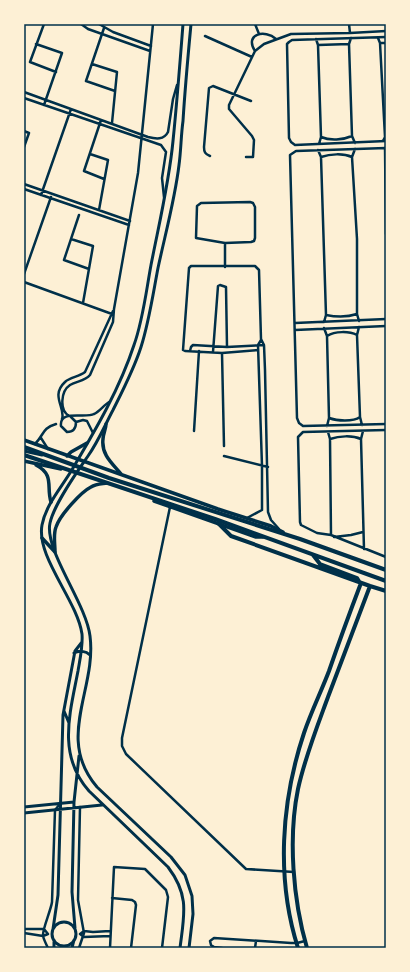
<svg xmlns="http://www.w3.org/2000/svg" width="410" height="972" font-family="Arial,sans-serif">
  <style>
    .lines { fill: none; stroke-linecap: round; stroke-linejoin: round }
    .minor { stroke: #003049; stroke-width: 2.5 }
    .tertiary { stroke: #003049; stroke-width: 3 }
    .secondary { stroke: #003049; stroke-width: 3.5 }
    .primary { stroke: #003049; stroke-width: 4 }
    .neatline { fill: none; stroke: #003049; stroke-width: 1.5 }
  </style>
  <rect width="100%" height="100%" fill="#fdf0d5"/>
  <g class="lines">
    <!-- minor -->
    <path class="minor" d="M44,24L30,62L56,72
      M81,24L88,29L150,51
      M99,24L113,32L151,46
      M255,24L259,34
      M349,24L350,33
      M104,28L86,81L115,91
      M205,36L252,57
      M386,37L292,40L289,42L287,44L289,138L291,142L295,145L386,141
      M351,38L349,44L352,136L355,143
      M378,38L380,43L385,137L383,141
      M316,39L318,45L321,137L319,144
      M380,43H386
      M36,44L62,53L44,105
      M318,45L349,44
      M255,51C244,34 265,29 276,39
      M92,64L117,72L112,123
      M24,92L148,137C156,139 164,140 168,132L173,99L177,85
      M24,98L161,145L166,152L162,178L164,197
      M101,120L84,171L104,179
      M24,131L29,133L24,147
      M321,137C330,141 343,140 352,136
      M385,148L386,234
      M386,148L296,151L290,155L297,418L299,423L303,426L386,424
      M355,149L352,157L357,239V314L359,321
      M318,150L321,157L326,315L324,322
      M90,154L108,160L99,210
      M210,156C205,154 204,152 204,147L209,88L213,86L251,101
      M246,157H253L254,140L252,136L229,109V105L255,51L264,44L291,34L350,33L386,31
      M321,157C330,154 343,153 352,157
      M24,184L130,221
      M24,189L129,225
      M41,195L71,109
      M250,202L253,203L255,207V238L254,241L251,242L225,243L196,238L197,206L201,203Z
      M79,215L64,260L89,269
      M71,239L93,246L83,303
      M225,267V243
      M24,274L51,197
      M24,282L112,314
      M326,315C336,317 348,317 357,314
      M295,323L386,319
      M359,327L357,335L360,417L362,425
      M324,328L327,336L329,418L327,426
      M295,330L386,326
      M327,336C335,331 349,331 357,335
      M258,350L222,353L185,351L183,350L189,268L191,266H255L259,270L261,339L264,345L265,370L268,512L271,520L279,529
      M190,351L191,347L193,345L227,347L264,345
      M213,352L218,286L220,285L226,287L227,347
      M222,353L224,446
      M69,416C59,410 61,391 70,385C77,381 85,381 90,375L113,322L114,309L138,173L153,24
      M71,417L76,422C76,428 73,432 67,432L61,426C59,409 85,419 94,414C99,412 104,405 109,402
      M329,418C337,421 353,422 360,417
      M62,419C66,408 50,396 65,382C70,377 79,377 85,372L113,311
      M76,422L83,420L87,421L93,433
      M386,430L303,432L298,437L300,522L301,525L317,533L331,535L386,557
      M194,431L199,351
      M363,431L361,439L364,549
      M328,432L330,439L331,535
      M41,438L48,449
      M330,439C339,436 352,435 361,439
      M35,444C44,435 42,428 56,424
      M224,456L268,467
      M170,507L122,738V746L126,754L246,869L294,872
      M247,518L262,510V466L258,345L261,340
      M334,537L351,535L363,532
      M112,898L132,900L135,902L136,905L131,948
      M24,929H44L48,934L43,936L24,933
      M110,936L84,937L80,934L84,931L93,932L110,931
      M48,948C46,944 44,940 43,936C42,930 51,910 52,902L55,810L60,804
      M79,948L84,933L78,900L80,807
      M110,948L114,867L145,869L166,890L168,897L162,948
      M222,948L214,947L211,945L210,941L214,938L291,943H297L305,941
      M255,948L256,941"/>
    <!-- tertiary -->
    <path class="tertiary" d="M24,451L42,455
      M74,653C79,650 86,651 90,655
      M64,711L69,723
      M24,807L74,802
      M24,813L102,805
      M52 934a12 12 0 1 1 24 0a12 12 0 1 1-24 0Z
      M75,928L72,892L74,802L79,756
      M53,929L58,895L63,715L75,651L82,642
      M54,940V948
      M72,948L74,940
      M180,948C184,915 190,896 168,867L89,791C57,755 70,713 78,671C80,659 83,646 82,634C77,600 36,557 42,525C46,504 62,487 73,468C96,429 120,388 134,345C143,320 146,292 151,265C159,224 169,183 173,141C177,102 180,63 183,24
      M189,948L193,914L192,896L185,875L171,857L97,787C55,738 97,689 90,636C86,603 44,550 50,523C54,504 77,472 88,456C98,442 105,425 113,410C123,390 134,369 141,347C149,322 153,294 158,268C165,235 175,199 179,165C181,151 181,135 183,121C185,88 188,56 191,24"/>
    <!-- secondary -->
    <path class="secondary" d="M106,424C106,429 103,434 103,439C101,455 113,464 122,475
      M24,440L218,509L271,526L283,532
      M67,456L71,452L87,443
      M24,461L61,469
      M36,465C55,475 46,487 51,502
      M154,501L256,537H263
      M42,538L55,552
      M55,552C55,543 53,535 56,527C60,515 81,492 91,487C96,484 101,484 107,483"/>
    <!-- primary -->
    <path class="primary" d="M24,447L109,478L300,539L386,570
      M24,455L215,519L386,581
      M218,523L231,536L370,586L386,591
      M313,555L320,564L357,578L360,583
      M298,948C276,879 281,802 304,733C311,712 321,692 329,671C339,642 350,612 361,583
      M307,948C293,900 288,838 298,789C305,757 317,727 328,697C342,660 356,623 370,586"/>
  </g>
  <!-- border -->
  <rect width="410" height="972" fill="none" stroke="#fdf0d5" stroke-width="50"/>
  <rect x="25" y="25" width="360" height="922" class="neatline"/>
</svg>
